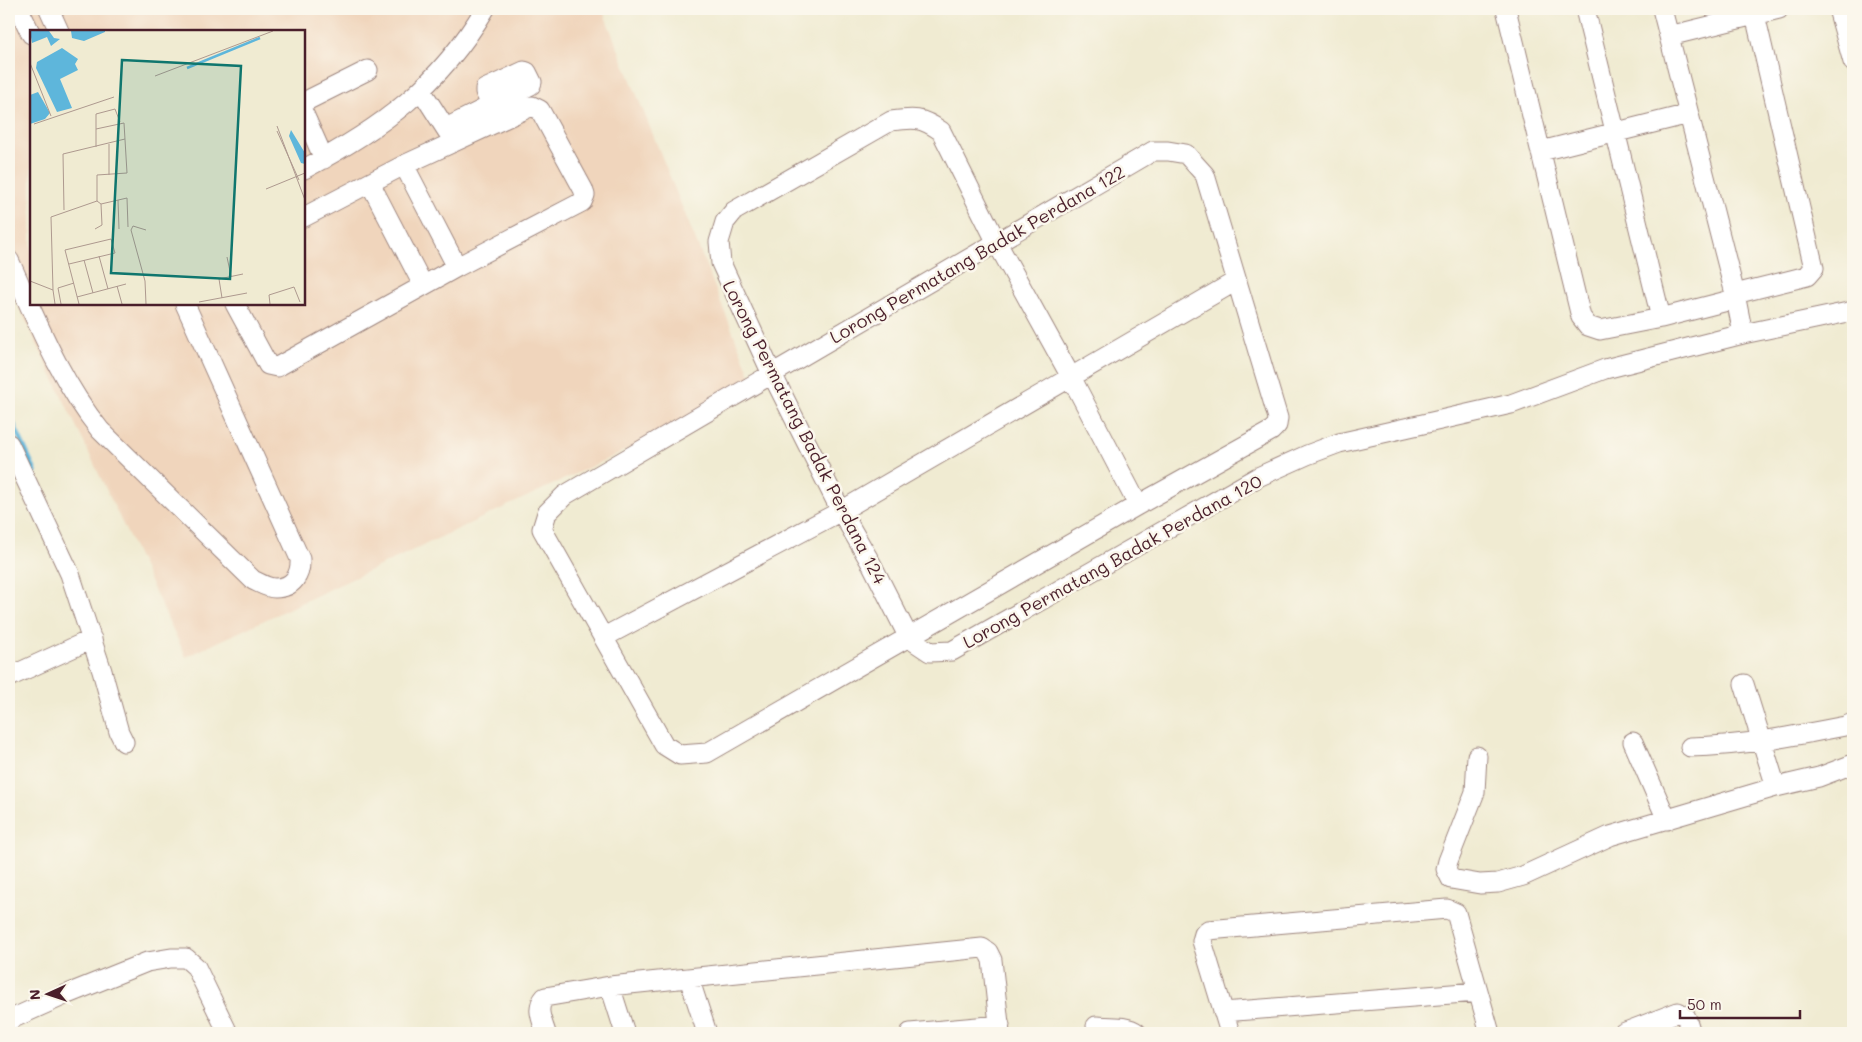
<svg xmlns="http://www.w3.org/2000/svg" width="1862" height="1042" font-family="Mali,sans-serif">
  <style>
    .built { fill: #f0d5bc; fill-rule: evenodd }
    .lines { fill: none; stroke-linecap: round; stroke-linejoin: round }
    .stream { stroke: #5eb6db; stroke-width: 5 }
    .minor-casing { stroke: #9d857e; stroke-width: 21 }
    .minor { stroke: #fff; stroke-width: 19 }
    .labels { text-anchor: middle; dominant-baseline: central; stroke-width: 5; stroke-linejoin: round; paint-order: stroke }
    .street-label { font-size: 18px; fill: #4a1f2b; stroke: #fbf7ec }
    .inset-river { fill: none; stroke: #5eb6db; stroke-width: 2.5 }
    .inset-road { fill: none; stroke: #ae998f; stroke-width: 1 }
    .view { fill: #0f766e; fill-opacity: 0.15; stroke: #0f766e; stroke-width: 2.5 }
    .inset-edge { fill: none; stroke: #4a1f2b; stroke-width: 2.5 }
  </style>
  <rect width="100%" height="100%" fill="#fbf7ec"/>
  <filter id="ink" filterUnits="userSpaceOnUse"><feTurbulence type="fractalNoise" baseFrequency=".02" numOctaves="2"/><feDisplacementMap in="SourceGraphic" scale="10" xChannelSelector="R" yChannelSelector="G"/><feConvolveMatrix kernelMatrix="1 2 1 2 8 2 1 2 1" color-interpolation-filters="sRGB"/></filter>
  <filter id="wash" filterUnits="userSpaceOnUse"><feTurbulence type="fractalNoise" baseFrequency=".0096" numOctaves="4" result="noise"/><feDisplacementMap in="SourceGraphic" scale="20" xChannelSelector="R" yChannelSelector="G"/><feGaussianBlur stdDeviation="1.12" result="paint"/><feColorMatrix in="noise" values="0 0 0 0 0 0 0 0 0 0 0 0 0 0 0 0 0 1.4 0 .05"/><feComposite in="paint" operator="in"/></filter>
  <g filter="url(#wash)">
    <rect width="100%" height="100%" fill="#f0ebd2"/>
    <!-- built -->
    <path class="built" d="M9,9H602L756,389L186,657L9,285ZM31,31H304V304H31Z"/>
    <g class="lines">
      <!-- stream -->
      <path class="stream" d="M9,414L35,471"/>
    </g>
  </g>
  <g filter="url(#ink)">
    <g class="lines">
      <!-- minor casing -->
      <g class="minor-casing">
        <path id="minor" d="M19,9L31,34
          M49,9L59,31
          M1506,9L1581,317L1588,326L1600,330L1661,318L1735,299
          M1585,9L1661,318
          M1662,9L1735,294L1743,334
          M1838,9L1853,62
          M1669,36L1779,9
          M421,90L451,137
          M304,102L368,70
          M304,114L324,159
          M446,128L531,85L532,82L527,72L524,71L485,89V92L491,105
          M1153,151H1168L1186,154L1205,175L1278,418L1277,425L1271,431L1138,505L707,753L680,755L664,745L542,529L547,513L565,495Z
          M1541,151L1689,114
          M404,165L457,267
          M304,169C382,128 439,86 485,9
          M370,183L423,285
          M9,260C36,319 59,379 100,430L253,580C260,583 267,588 275,588C293,588 301,575 300,559L185,304
          M1735,294L1807,276L1814,268L1755,15
          M235,304L268,365L277,367L457,267L582,202L585,195L583,189L540,110L532,106L404,165L304,217
          M9,444L70,574L102,671L119,732L124,742
          M1138,505L1071,377L997,243L941,131C921,117 914,118 891,121L734,211L725,222L719,242L721,263L772,374L841,511L872,565L909,638L930,652L952,651L1258,477L1307,455L1339,443L1511,404L1605,369L1743,334L1853,311
          M604,637L841,511L1236,281
          M9,677L92,639
          M1744,684L1776,787
          M1633,742L1667,820
          M1690,747C1743,746 1794,736 1845,726L1853,723
          M1477,756L1475,792L1448,861L1446,869L1451,879L1480,884L1498,883L1523,876L1610,836L1776,787L1819,777L1853,764
          M689,978L707,1033
          M610,986L625,1033
          M1223,1012L1477,992
          M9,1020L65,995L147,962L171,958H186L196,967L228,1033
          M1096,1026C1108,1027 1127,1025 1137,1033
          M546,1033C542,1020 535,1008 545,997L610,986L982,948L988,952L992,960L1000,1033
          M910,1033L1000,1025
          M1230,1033L1202,941L1204,934L1208,930L1447,909L1456,913L1490,1033
          M1623,1033L1678,1012L1686,1017L1691,1033"/>
      </g>
      <!-- minor -->
      <use href="#minor" class="minor"/>
    </g>
  </g>
  <g class="labels">
    <!-- street labels -->
    <g class="street-label">
      <text transform="translate(977 254) rotate(-30)">Lorong Permatang Badak Perdana 122</text>
      <text transform="translate(805 432) rotate(63)">Lorong Permatang Badak Perdana 124</text>
      <text transform="translate(1112 561) rotate(-29)">Lorong Permatang Badak Perdana 120</text>
    </g>
  </g>
  <!-- overview -->
  <g transform="translate(30 30)">
    <rect width="275" height="275" fill="#f0ebd2"/>
    <path d="M0,1H19L24,8L30,9L21,16L17,7L2,13ZM41,1H75V2L54,11L42,8ZM32,18L48,29L45,34L48,40L30,49L42,78L27,82L6,38L7,32ZM8,62L20,83L15,89L0,94V65ZM261,100L275,123V134L271,133L259,106Z" fill="#5eb6db"/>
    <path class="inset-river" d="M157,38L230,8"/>
    <path class="inset-road" d="M0,33L21,86M125,46L243,1M4,94L84,67M247,96L275,170M66,99L94,93L97,143L67,145V171M247,101L269,150M79,114V145M66,117V84L85,79L90,92M236,159L275,143M88,170L89,199M67,171L71,174L97,168L98,197M34,180L33,124L95,109M65,199L72,195L71,174M69,226L78,259M197,227L201,246M54,230L63,263M39,234L85,223L81,209L35,220L49,274M0,251L23,260L25,274M87,256L92,274M23,260L21,187L67,171M47,267L96,254M192,268L189,249L213,244M169,272L217,263M31,274L28,258L44,253M116,274L115,251L101,200L103,196L116,200M240,274L239,265L264,257L270,272"/>
    <path class="view" d="M92,30L211,36L200,249L81,243Z"/>
    <rect width="275" height="275" class="inset-edge"/>
  </g>
  <!-- margin -->
  <rect width="1862" height="1042" fill="none" stroke="#fbf7ec" stroke-width="30"/>
  <!-- north arrow -->
  <g transform="translate(48 994) rotate(267)" stroke="#fbf7ec" stroke-width="4" paint-order="stroke">
  <path d="M0-4L9 19L0 12L-9 19Z" fill="#4a1f2b"/>
  <text y="-8" font-size="14" font-weight="bold" text-anchor="middle" fill="#4a1f2b">N</text>
  </g>
  <!-- scale -->
  <path d="M1680 1010v8h120v-8" fill="none" stroke="#4a1f2b" stroke-width="2.5"/>
  <text x="1687" y="1010" font-size="15" fill="#4a1f2b" stroke="#fbf7ec" stroke-width="4" paint-order="stroke">50 m</text>
</svg>
